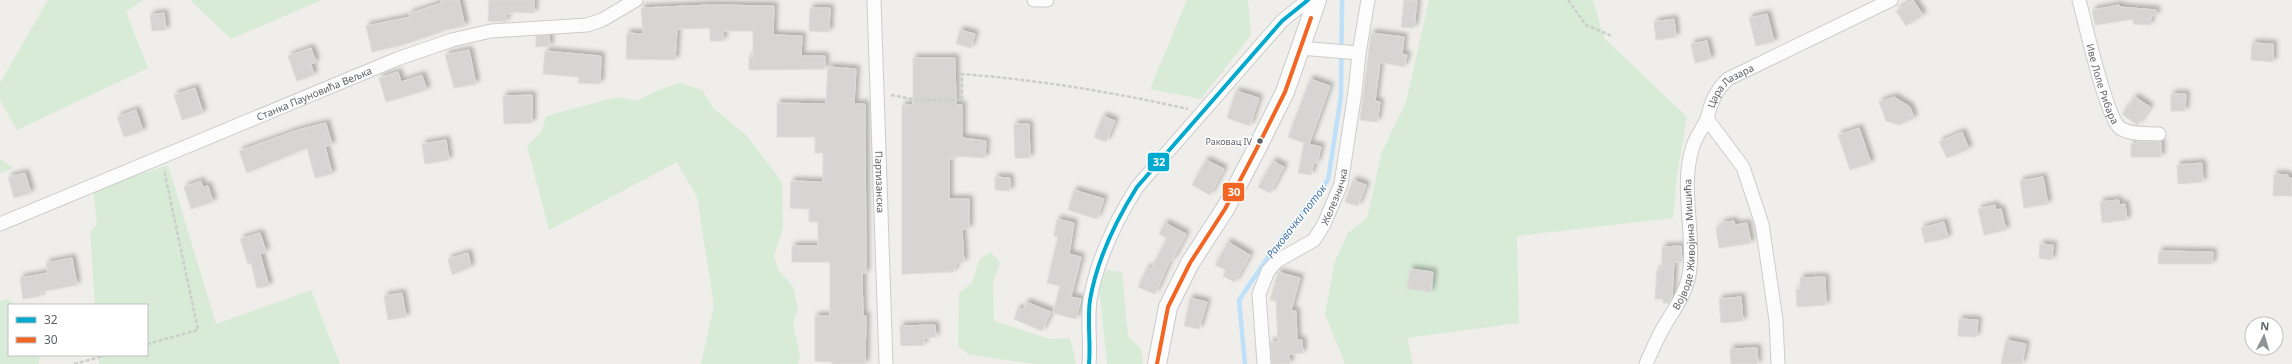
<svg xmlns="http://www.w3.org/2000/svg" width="2292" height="364" font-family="'Noto Sans',sans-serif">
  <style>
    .green { fill: #d8ebd6 }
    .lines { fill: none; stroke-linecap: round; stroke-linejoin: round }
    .stream { stroke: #bfe0f9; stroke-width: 4.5 }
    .building { fill: #d6d5d3; stroke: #deddd9; filter: url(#shadow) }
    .street-casing { stroke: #cbcccc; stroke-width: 15 }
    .secondary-casing { stroke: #cacacb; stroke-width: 20 }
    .path { stroke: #cacfcc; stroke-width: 2.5; stroke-dasharray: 4 2; stroke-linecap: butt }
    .street { stroke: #fdfcfc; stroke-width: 13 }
    .secondary { stroke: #fdfcfc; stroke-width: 18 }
    .bus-1-casing { stroke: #fff; stroke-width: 7 }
    .bus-2-casing { stroke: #fff; stroke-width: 7 }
    .bus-1 { stroke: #00a9ce; stroke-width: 4 }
    .bus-2 { stroke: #f26522; stroke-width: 4 }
    .bus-dot { fill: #5f6368; stroke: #fff; stroke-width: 1.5 }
    .labels { text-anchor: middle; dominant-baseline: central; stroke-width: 3; stroke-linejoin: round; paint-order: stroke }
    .bus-label { font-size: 9px; fill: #5f6368; stroke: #fff; text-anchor: end }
    .street-label { font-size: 10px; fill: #5f6368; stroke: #fff }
    .water-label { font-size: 11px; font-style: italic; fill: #4174aa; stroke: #fff }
    .line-badge { stroke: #fff; stroke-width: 1.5 }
    .badge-label { font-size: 11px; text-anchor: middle; font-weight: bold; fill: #fff }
  </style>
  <defs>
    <filter id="shadow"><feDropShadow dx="3.5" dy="-3.5" stdDeviation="2" flood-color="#0004"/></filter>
  </defs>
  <rect width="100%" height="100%" fill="#efeeea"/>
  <!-- green -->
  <path class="green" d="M48,0H143L126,12L148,68L17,130L0,100V83Z
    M190,0H322L231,39Z
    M1187,0H1248L1251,35L1201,99L1150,89Z
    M1429,0H1593L1604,38L1687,117L1677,175L1673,218L1517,236L1519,323L1407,338L1413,364H1345L1325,314L1335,261L1348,233L1367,218L1382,152L1406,102Z
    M679,83L702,90L713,108L746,135L782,182L783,228L774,256L778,269L793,287L798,308L793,323L800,357L798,364H701L714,306L697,197L677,162L549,230L527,146L542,131L546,116L617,97L637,101L656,91Z
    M0,159L13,168L0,173Z
    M168,165L216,324L311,290L340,364H99L98,355H147V305H95L90,232L97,224L93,190Z
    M991,252L1000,263L993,282L994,321L1050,339L1070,338L1076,364H1037L970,355L958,346L959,293L972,283L979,260Z
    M1107,270L1122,272L1128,336L1141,349L1143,364H1107L1099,286Z
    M7,299L15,305H9V355H40L39,364H0V301Z"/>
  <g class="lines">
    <!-- stream -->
    <path class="stream" d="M1245,364L1239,300L1279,241L1328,180L1341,96L1342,0"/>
  </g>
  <!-- building -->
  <path class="building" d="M441,0H459L465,26L440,31L441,32L399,46L372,52L366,26L410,17L409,14L441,3Z
    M489,0H534V13L511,12V14H506V22L488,21Z
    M1404,0L1417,1L1414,28L1401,27Z
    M1913,0L1923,15L1906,26L1896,11Z
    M711,5L774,6L773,35L802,36L801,56H825V69L749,70V57H753V31H723V41H710V28L677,29L675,60L626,59L627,33L643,34L641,8Z
    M2119,5L2120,7L2156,10L2157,15L2151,16L2150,25L2133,24L2134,19L2095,25L2092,10Z
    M810,8H830L829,32L809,31Z
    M164,13L166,30L152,31L150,15Z
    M1767,14L1774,42L1756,46L1749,18Z
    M1674,19L1676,37L1656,40L1654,22Z
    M960,30L975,34L971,48L956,44Z
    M1371,33L1404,37L1402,54L1407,55L1404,67L1380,62L1375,101L1380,102L1377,122L1360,120Z
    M549,35L550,46L536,47V36Z
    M1707,41L1711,59L1695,63L1691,44Z
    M2252,43L2273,44V62L2251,60Z
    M311,48L316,62L311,64L314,75L297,81L288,56Z
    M469,50L476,84L454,88L445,55Z
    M545,51L601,56L600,84L578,83L579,77L543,74Z
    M913,58H955L956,105H962V138L986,141L985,158L953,156V159H949V199H969V229H962L964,263L957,262L953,272L902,274V105H913Z
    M828,67L856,69L854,104H865L866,273H862L863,316H866L865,364H832V362L815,361V316H830V262H792V246H818V222H809V209L790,208L791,181L823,182V153H815V137H777V103L826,104Z
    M398,72L401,82L422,75L427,90L386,102L379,78Z
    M1310,79L1330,86L1309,144L1321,147L1317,163L1314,162L1311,175L1298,173L1304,143L1306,144L1288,137Z
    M195,88L203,113L182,120L174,95Z
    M1236,91L1259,98L1250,126L1227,118Z
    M2171,94H2186L2185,111H2171Z
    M532,95V123L504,124L503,96Z
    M1894,97L1910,107L1914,118L1899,125L1886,121L1879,102Z
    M2135,97L2150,107L2137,125L2122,114Z
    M136,110L143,131L124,137L117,117Z
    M1103,116L1115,121L1106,142L1094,137Z
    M326,123L332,145L325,146L332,174L315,178L307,148L247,173L239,151L298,130Z
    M1014,124H1029L1030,158H1015Z
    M1859,128L1871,163L1850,170L1838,135Z
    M1962,132L1969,149L1947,158L1939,142Z
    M446,140L449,160L425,164L422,144Z
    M2137,141L2161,142V157H2131V144H2137Z
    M1206,160L1224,169L1210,195L1192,185Z
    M1273,161L1284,167L1270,193L1258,187Z
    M2202,163L2203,182L2178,184L2177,165Z
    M25,173L31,193L14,198L8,177Z
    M2274,174L2288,175V178H2292V196H2273Z
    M995,177L1010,178V191L995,190Z
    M2043,177L2048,204L2024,208L2020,181Z
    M1353,180L1366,185L1358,206L1345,202Z
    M201,181L203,187L208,186L213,202L191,209L184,187Z
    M1074,190L1104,199L1097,219L1068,210Z
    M2119,200V205L2125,204L2127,220L2102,223L2100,202Z
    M1995,205L1996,210L2001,209L2006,230L1984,235L1978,209Z
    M1057,219L1074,223L1069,254L1081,257L1071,297L1081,299L1076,319L1053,313L1060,286L1047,283L1058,237L1054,236Z
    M1734,221L1735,225L1747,223L1751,243L1719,248L1716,228L1722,227L1721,223Z
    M1944,222L1948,238L1925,243L1921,228Z
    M1165,223L1186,234L1172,261L1170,260L1155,294L1138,287L1147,268L1151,269L1167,238L1159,234Z
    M260,233L266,252L260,254L269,286L257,288L251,263L248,264L240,239Z
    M1228,242L1250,255L1235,282L1223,276L1226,270L1215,265Z
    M2040,244L2053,245L2052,260L2039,258Z
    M1681,246L1682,262H1674L1672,297L1669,303H1663V299H1655L1657,270H1662V247Z
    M2159,251L2213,252L2212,264H2158Z
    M468,253L471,267L452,275L448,259Z
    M72,258L77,285L40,292L41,296L23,299L20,278L48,273L46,263Z
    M1410,269L1433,272L1431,292L1407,289Z
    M1278,272L1300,278L1291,311H1296L1297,340H1302L1303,353L1289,354L1290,364H1272L1270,342H1278L1276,301L1270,300Z
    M1825,277L1826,305L1797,307L1796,290L1800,289V278Z
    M402,293L406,317L388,320L384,296Z
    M1741,297L1743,321L1721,323L1719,299Z
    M1190,298L1207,302L1199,329L1184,326Z
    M1026,302L1051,312L1042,331L1014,319L1018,308L1023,310Z
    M1959,319L1978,320L1976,337L1958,336Z
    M935,325L936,337L924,338V345L901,346L900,326Z
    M2006,340L2026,344L2022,364H2001Z
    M1757,348L1758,364H1731L1730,349Z"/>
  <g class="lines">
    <!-- street casing -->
    <g class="street-casing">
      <g id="street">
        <path id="s1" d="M874,0L886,364"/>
        <path d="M1034,0H1047"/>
        <path id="s2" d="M2079,0C2085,22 2106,117 2120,128C2130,135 2146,133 2159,134"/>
        <path d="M1300,48L1359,53"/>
        <path id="s3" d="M0,224L397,59L452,40L491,31L587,25L602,20L636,0"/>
        <path d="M1089,364C1091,343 1087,321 1090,300C1097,259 1115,222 1137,187L1282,21L1308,0"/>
        <path id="s4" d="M1264,364L1259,294L1268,271L1277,261L1314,240L1324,224L1341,184L1355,92L1359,53L1368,0"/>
        <path id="s5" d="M1646,364C1652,350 1658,336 1666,323C1677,305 1688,290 1690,268C1694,228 1680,185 1693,146C1695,138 1703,128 1707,119"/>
        <path id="s6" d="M1778,364L1776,320L1762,224L1743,167L1707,119C1711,103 1715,91 1728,79L1891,0"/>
      </g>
    </g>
    <!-- secondary casing -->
    <g class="secondary-casing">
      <path id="secondary" d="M1157,364L1168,307L1190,263L1225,209L1257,148L1285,92L1317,0"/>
    </g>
    <!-- path -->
    <path class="path" d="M1568,0L1586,25L1612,36
      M891,95L918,100H962V74C1039,80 1113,92 1188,109
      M147,344L198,330L164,170
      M74,364L107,355"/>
    <!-- street -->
    <use href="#street" class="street"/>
    <!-- secondary -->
    <use href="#secondary" class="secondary"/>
    <!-- bus-1 casing -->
    <g class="bus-1-casing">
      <path id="bus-1" d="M1089,364C1091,343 1087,321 1090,300C1097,259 1115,222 1137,187L1282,21L1308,0"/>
    </g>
    <!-- bus-2 casing -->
    <g class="bus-2-casing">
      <path id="bus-2" d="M1157,364L1168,307L1190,263L1225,209L1257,148L1285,92L1311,18"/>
    </g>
    <!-- bus-1 -->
    <use href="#bus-1" class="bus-1"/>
    <!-- bus-2 -->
    <use href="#bus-2" class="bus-2"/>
  </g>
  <!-- markers -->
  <circle class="bus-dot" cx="1260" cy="141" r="3.5"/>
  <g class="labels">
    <!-- bus labels -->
    <g class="bus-label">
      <text x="1252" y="141">Раковац IV</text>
    </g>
    <!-- street labels -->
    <g class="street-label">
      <text stroke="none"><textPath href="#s2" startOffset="87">Иве Лоле Рибара</textPath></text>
      <text stroke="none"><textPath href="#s6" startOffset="304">Цара Лазара</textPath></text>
      <text stroke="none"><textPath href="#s3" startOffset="340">Станка Пауновића Вељка</textPath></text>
      <text stroke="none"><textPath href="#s1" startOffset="182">Партизанска</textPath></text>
      <text stroke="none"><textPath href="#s4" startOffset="199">Железничка</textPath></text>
      <text stroke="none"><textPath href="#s5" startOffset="129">Војводе Живојина Мишића</textPath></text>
    </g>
    <!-- water labels -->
    <g class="water-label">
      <text transform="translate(1296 221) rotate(-52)">Раковачки поток</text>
    </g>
  </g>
  <g class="line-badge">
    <rect x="1147" y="152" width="23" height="20" rx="4" fill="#00a9ce"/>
    <rect x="1222" y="182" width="23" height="20" rx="4" fill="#f26522"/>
  </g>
  <g class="badge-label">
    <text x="1159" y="166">32</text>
    <text x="1234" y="196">30</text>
  </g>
  <!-- legend -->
  <rect x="8" y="304" width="140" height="52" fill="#ffffff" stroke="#bfc1c3"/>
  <rect x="16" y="317" width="20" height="6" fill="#00a9ce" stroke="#bfc1c3"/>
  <text x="44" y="324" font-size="12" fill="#5f6368">32</text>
  <rect x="16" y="337" width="20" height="6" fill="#f26522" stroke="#bfc1c3"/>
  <text x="44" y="344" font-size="12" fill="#5f6368">30</text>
  <!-- north arrow -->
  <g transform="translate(2264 336) rotate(5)"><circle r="19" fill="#ffffff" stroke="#bfc1c3"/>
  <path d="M0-3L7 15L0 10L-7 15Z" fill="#919496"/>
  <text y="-6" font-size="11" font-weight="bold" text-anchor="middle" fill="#5f6368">N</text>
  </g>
</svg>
